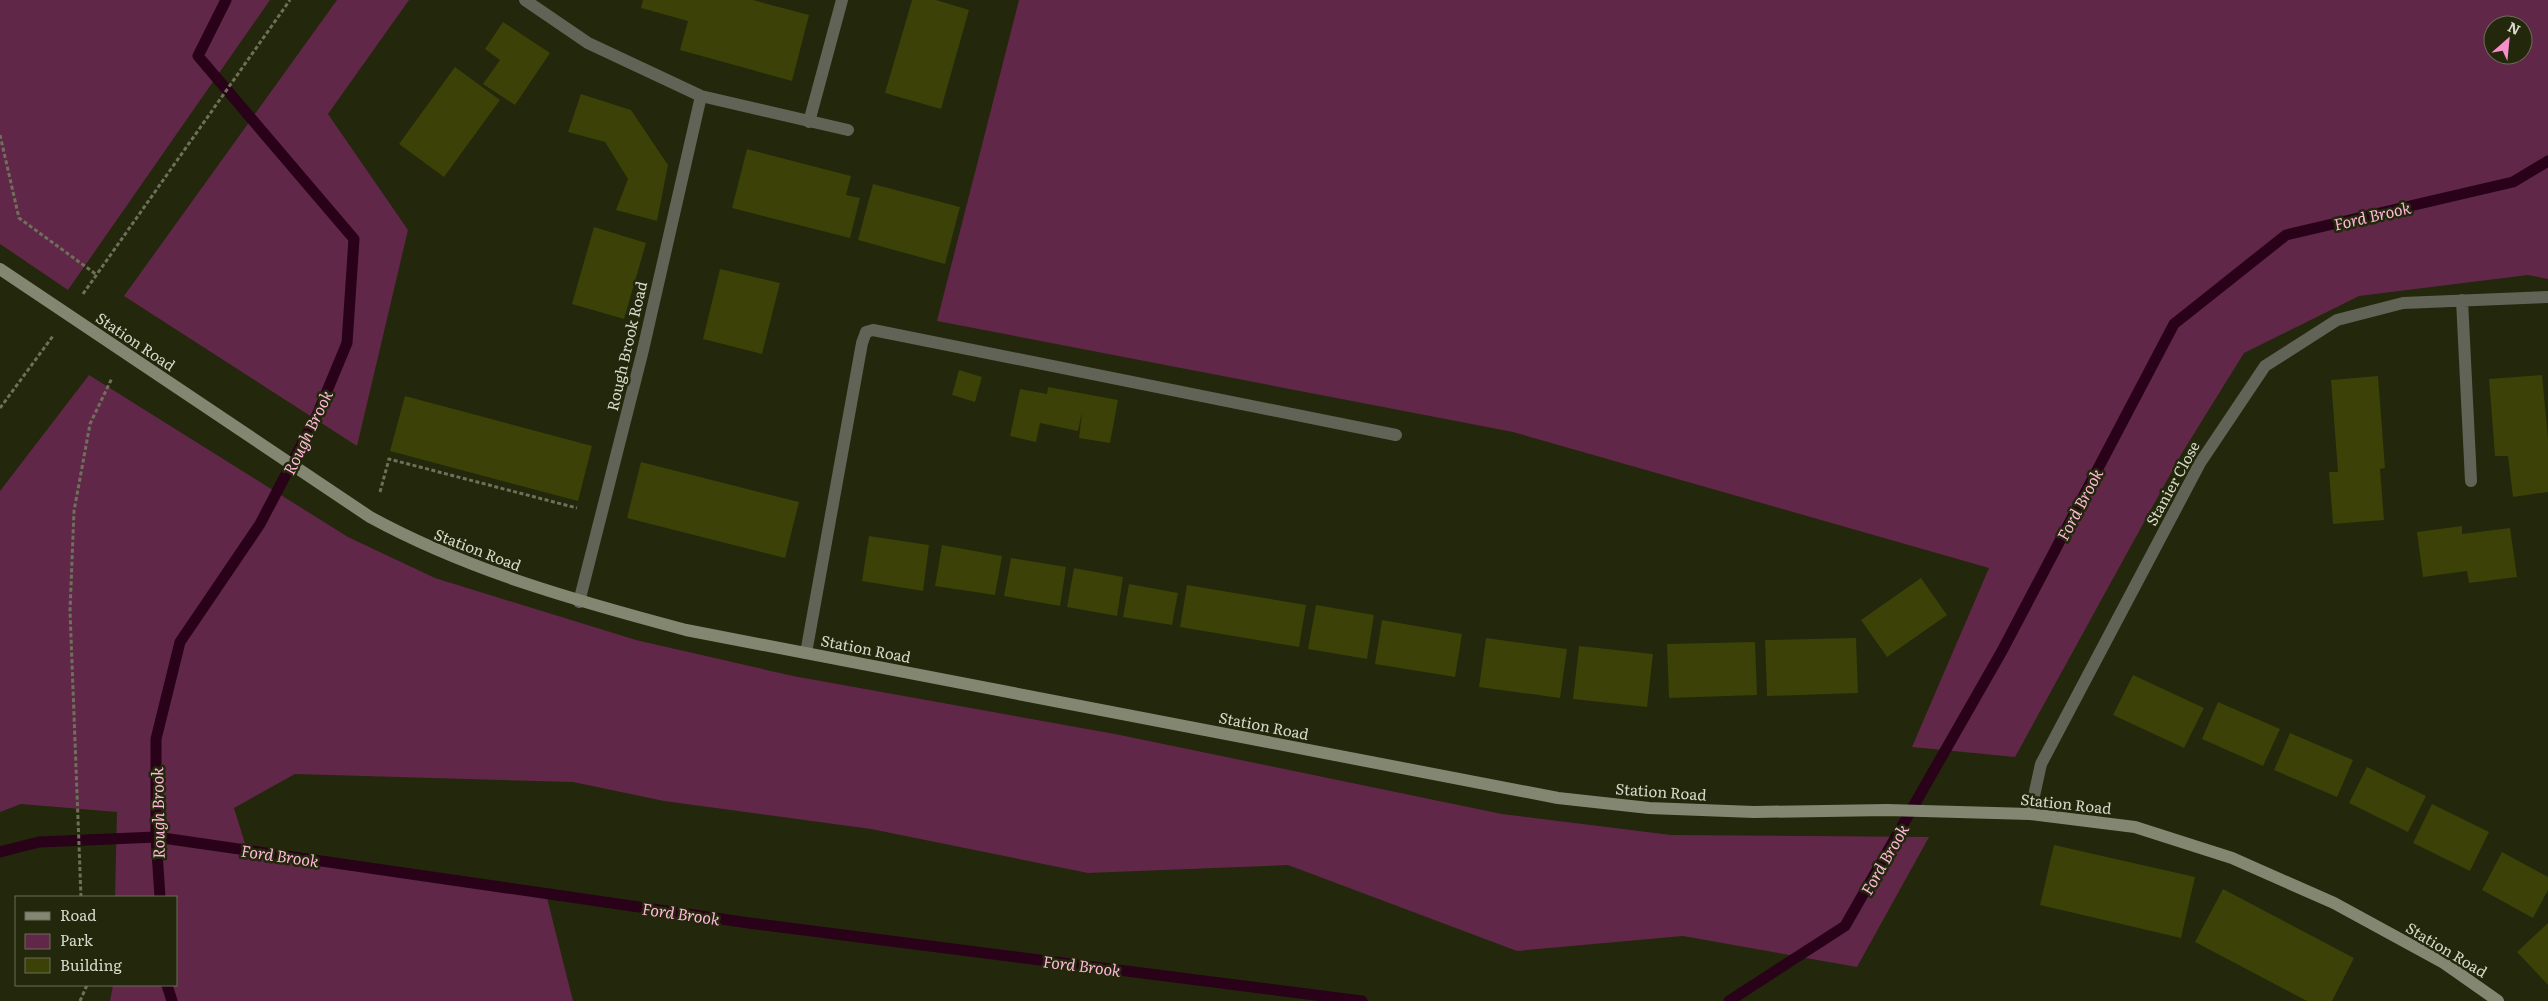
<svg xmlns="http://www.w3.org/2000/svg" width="2548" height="1001" font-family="Literata,serif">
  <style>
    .green { fill: #602748; fill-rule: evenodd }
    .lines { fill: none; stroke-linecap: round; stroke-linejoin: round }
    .stream { stroke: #290119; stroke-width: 11 }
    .building { fill: #3b4107 }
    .path { stroke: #6e715a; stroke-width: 3; stroke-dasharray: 4 2.5; stroke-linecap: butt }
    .lane { stroke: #616356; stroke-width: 12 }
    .street { stroke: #616356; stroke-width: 12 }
    .secondary { stroke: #838772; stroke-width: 12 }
    .labels { text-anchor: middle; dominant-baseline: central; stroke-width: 5; stroke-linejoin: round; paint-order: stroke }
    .street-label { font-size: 15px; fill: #d6d9c9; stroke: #23270b }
    .water-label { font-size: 16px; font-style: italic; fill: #ffb7db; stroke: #23270b }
  </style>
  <rect width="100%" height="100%" fill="#23270b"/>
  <!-- green -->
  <path class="green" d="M0,0H270L68,290L0,244Z
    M337,0H409L328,114L408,230L357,446L124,296Z
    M1019,0H2548V159L2535,168L2548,161V279L2528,275L2359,296L2244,353L2182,453L2015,757L1912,747L1989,568L1513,432L937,321ZM2493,25H2523V55H2493Z
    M89,375L348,537L435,578L636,640L793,676L1115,734L1502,814L1671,835L1929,837L1857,967L1683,936L1517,951L1288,865L1088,873L871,829L664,801L573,782L295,774L234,808L247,850L546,894L573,1001H110L113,985H176V897H115L117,812L21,804L0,812V491Z"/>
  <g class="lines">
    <!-- stream -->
    <path class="stream" d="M0,852L39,842L156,837L749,923L1362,1001
      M160,897L156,837V739L180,642L260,524L317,415L347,343L354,239L198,56L226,0
      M167,985L172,1001
      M1729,1001L1845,926L2002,651L2174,324L2286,235L2513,182L2548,161"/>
  </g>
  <!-- building -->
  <path class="building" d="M643,0H753L809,15L792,81L680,50L688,21L641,8Z
    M912,0H936L969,10L941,109L885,93Z
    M503,22L550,53L515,105L483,84L500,60L485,49Z
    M455,67L500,100L444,177L399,144Z
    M581,94L631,110L668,165L657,221L616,210L628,179L605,142L568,132Z
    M747,149L851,176L846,195L860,198L850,238L732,208Z
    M873,184L960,207L945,264L858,240Z
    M594,227L646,243L624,319L572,304Z
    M720,269L780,283L762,354L703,339Z
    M959,370L982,377L975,402L952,395Z
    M2542,375L2548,438V492L2513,497L2508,456H2495L2489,379Z
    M2378,376L2385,468L2380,469L2384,520L2333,524L2329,472H2338L2331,380Z
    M1048,387L1118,400L1110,443L1079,438L1082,412L1078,431L1040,423L1036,442L1010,436L1020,389L1047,394Z
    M405,396L592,446L578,501L390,451Z
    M641,462L799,502L785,558L627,518Z
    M2462,526V534L2510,528L2517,577L2469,583L2467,571L2423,577L2417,532Z
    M869,536L929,545L923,591L862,581Z
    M942,545L1002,556L995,595L935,586Z
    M1011,558L1066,567L1060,606L1004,596Z
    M1074,568L1123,577L1117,616L1067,607Z
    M1921,578L1947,615L1887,657L1861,620Z
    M1129,584L1178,593L1172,625L1123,617Z
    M1187,585L1306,605L1299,647L1180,627Z
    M1316,605L1374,615L1367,659L1308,649Z
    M1382,620L1462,634L1455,677L1375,664Z
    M1486,638L1567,649L1560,698L1479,687Z
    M1856,638L1858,693L1767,696L1765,640Z
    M1755,642L1757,695L1669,698L1667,644Z
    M1579,646L1653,654L1647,707L1573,699Z
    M2133,675L2204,708L2184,748L2113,715Z
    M2218,702L2280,729L2263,766L2202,739Z
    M2290,733L2353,760L2337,797L2274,770Z
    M2367,767L2426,796L2408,832L2349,803Z
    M2432,804L2489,832L2470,871L2413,843Z
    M2054,845L2195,877L2181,938L2040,905Z
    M2502,852L2548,877V890L2533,918L2482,890Z
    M2223,889L2354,958L2332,1001H2307L2195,942Z
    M2548,923V985L2517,952Z"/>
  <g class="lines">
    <!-- path -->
    <path class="path" d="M0,135L19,218L97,275
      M83,294L290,0
      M0,408L53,336
      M380,492L389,459L577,508
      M81,897L70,611L74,511L90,424L112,378
      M80,1001L87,985"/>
    <!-- lane -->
    <path class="lane" d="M806,653L862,343L866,332L873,330L1396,435"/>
    <!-- street -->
    <path class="street" d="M525,0L588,43L701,96L848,130
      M809,122L842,0
      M2462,300L2471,481
      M579,602L643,350L701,96
      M2030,814L2041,764L2200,463L2265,366L2337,320L2403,303L2548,297"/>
    <!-- secondary -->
    <path class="secondary" d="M0,269L370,517C469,571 577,601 686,630L1558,798L1649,808L1754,812L1887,810L2030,814L2135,827L2232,858L2334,903L2444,963L2498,1001"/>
  </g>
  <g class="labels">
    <!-- street labels -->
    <g class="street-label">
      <text transform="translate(136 341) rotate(34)">Station Road</text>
      <text transform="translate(626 346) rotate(-77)">Rough Brook Road</text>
      <text transform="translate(2172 483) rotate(-61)">Stanier Close</text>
      <text transform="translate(478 549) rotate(21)">Station Road</text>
      <text transform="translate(866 648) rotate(11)">Station Road</text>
      <text transform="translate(1264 725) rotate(11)">Station Road</text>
      <text transform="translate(1661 791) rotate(4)">Station Road</text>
      <text transform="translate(2066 803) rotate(6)">Station Road</text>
      <text transform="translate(2447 949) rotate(31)">Station Road</text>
    </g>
    <!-- water labels -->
    <g class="water-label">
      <text transform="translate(2372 215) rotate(-13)">Ford Brook</text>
      <text transform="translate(307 432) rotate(-64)">Rough Brook</text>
      <text transform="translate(2079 504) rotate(-62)">Ford Brook</text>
      <text transform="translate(157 813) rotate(-91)">Rough Brook</text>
      <text transform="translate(280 855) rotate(8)">Ford Brook</text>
      <text transform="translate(1884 859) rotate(-60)">Ford Brook</text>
      <text transform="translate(681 913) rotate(8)">Ford Brook</text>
      <text transform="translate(1082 965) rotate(7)">Ford Brook</text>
    </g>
  </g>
  <!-- legend -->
  <rect x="15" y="896" width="162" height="90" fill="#23270b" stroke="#6b6e57"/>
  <rect x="25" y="912" width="25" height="8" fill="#838772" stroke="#6b6e57"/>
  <text x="60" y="921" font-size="15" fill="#d6d9c9">Road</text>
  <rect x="25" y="934" width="25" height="15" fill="#602748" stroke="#6b6e57"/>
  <text x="60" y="946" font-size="15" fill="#d6d9c9">Park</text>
  <rect x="25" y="958" width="25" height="15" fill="#3b4107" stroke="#6b6e57"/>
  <text x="60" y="971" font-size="15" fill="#d6d9c9">Building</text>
  <!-- north arrow -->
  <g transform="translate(2508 40) rotate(27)"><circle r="24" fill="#23270b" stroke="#6b6e57"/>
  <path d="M0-4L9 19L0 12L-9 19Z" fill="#f98fc8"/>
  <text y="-8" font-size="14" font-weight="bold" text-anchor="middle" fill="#d6d9c9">N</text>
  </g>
</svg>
